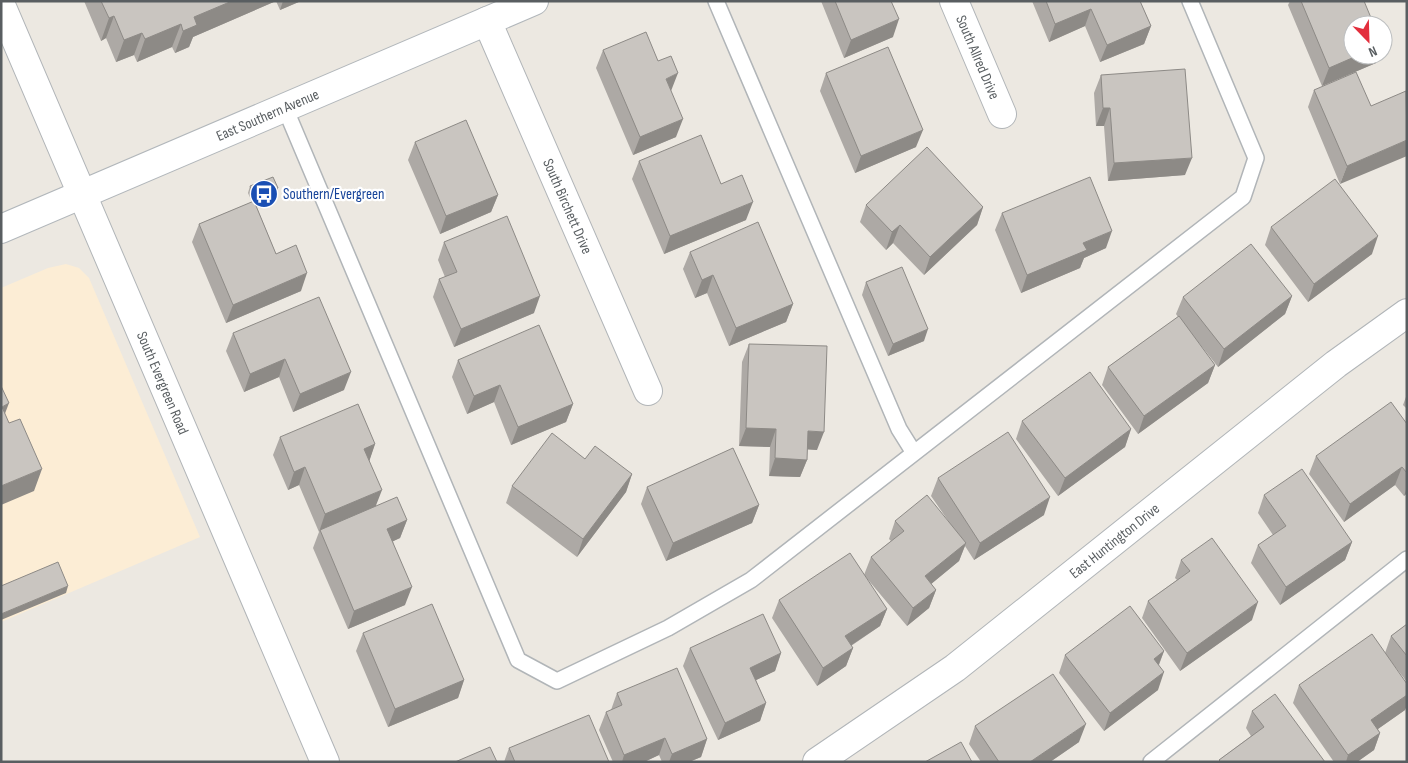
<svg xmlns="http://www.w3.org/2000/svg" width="1408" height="763" font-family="'Sofia Sans Condensed',sans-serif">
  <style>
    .commercial { fill: #fcedd5 }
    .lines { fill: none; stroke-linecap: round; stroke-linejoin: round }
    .lane-casing { stroke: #b1b5b8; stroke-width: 18 }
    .street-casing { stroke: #b1b5b8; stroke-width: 30 }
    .secondary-casing { stroke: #b2b7bb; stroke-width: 30 }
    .lane { stroke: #fff; stroke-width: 15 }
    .street { stroke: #fff; stroke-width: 28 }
    .secondary { stroke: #fff; stroke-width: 28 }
    .wall { fill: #ada9a5 }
    .shaded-wall { fill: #8d8a86 }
    .building { fill: #c9c5c0; stroke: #8d8a86 }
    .labels { text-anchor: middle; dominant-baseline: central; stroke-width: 4.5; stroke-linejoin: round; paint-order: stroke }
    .street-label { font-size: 15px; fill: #595e61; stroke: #fff }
    .transit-label { font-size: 15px; fill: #164399; stroke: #fff; text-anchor: start }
  </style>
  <rect width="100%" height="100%" fill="#ece8e1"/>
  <!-- commercial -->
  <path class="commercial" d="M66,264L79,268L89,278L200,537L1,622V288L48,268Z"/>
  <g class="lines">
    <!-- lane casing -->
    <g class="lane-casing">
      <path id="lane" d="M716,1L899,429L914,453
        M285,108L518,660L557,681L668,628L751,580L1243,197L1256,158L1190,1
        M1151,762L1407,559"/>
    </g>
    <!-- street casing -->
    <g class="street-casing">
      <g id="street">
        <path id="s1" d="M954,1L1002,114"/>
        <path id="s2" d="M1,5L325,762"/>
        <path id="s3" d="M487,21L648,391"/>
        <path id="s4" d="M817,762L955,668L1336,364L1407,313"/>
      </g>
    </g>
    <!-- secondary casing -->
    <g class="secondary-casing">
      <g id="secondary">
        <path id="s5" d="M1,229L534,1"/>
      </g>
    </g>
    <!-- lane -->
    <use href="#lane" class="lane"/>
    <!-- street -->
    <use href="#street" class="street"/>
    <!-- secondary -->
    <use href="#secondary" class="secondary"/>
  </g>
  <!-- wall -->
  <path class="wall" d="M84,1H301L280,10L276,1L193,37L189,47L175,53L172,47L137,62L134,55L116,62L106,38L101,41Z
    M821,1H891L893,37L844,58Z
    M1032,1H1140L1151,26L1144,44L1100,62L1085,26L1049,42Z
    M1290,1H1364L1353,55H1379L1376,63L1322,86L1288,5Z
    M603,50L671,91L676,137L633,155L596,68Z
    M826,73L916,147L855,173L820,91Z
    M1101,75L1185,175L1108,181L1104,126H1096L1094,93Z
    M1314,90L1371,106L1340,184L1308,107Z
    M415,142L498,195L491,212L440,234L408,160Z
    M639,161L721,184L746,220L664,254L632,179Z
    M250,186L278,188L275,195L255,203L276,254L301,291L226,323L192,242L199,224L252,202L248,193Z
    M866,205L983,207L977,225L924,275L893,243L886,250L860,222Z
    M1002,213L1106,248L1084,258L1080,268L1021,293L995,230Z
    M1271,227L1372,254L1308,302L1265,245Z
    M444,242L534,313L454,347L433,297L439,279L445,277L438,260Z
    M690,252L793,304L786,322L729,346L707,293L695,298L683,269Z
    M866,282L924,341L888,356L862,295Z
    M1292,296L1285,314L1218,367L1195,338L1215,365L1208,383L1138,434L1102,385L1108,367L1178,317L1176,314L1183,297Z
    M233,333L344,390L293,412L279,377L244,392L226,351Z
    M749,344L817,450L807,449V460L800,477L769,476L770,447L739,446L742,362Z
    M458,360L573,404L566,422L511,445L494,402L467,414L452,377Z
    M1407,394V409L1403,405Z
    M1022,421L1131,429L1125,447L1058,496L1016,439Z
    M1407,424V493L1404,496L1395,485L1344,522L1309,474L1316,456Z
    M280,437L375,444L369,461L376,506L407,520L400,538L393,541L405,605L348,629L313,548L319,532L299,485L288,490L273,455Z
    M585,459L632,474L626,492L577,557L506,503L512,486Z
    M938,478L1044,515L974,560L965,546L959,561L931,584L936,590L929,608L907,626L864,575L871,557L891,541L889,539L895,521L949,522L931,496Z
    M647,487L759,505L752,523L666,561L641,504Z
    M1264,495L1352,542L1345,560L1280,605L1251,563L1258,545L1273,535L1258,513Z
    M1181,560L1252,620L1180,671L1142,618L1148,601L1177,580L1175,578Z
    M779,600L887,609L880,626L851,646L853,648L846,666L817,686L772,618Z
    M1407,624V682L1389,659L1405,710L1378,729L1380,733L1374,750L1357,762H1334L1293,703L1299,685L1385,653L1391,636Z
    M363,633L464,680L458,698L388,727L356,651Z
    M690,648L781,653L775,671L756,680L766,703L760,721L718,740L683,666Z
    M1164,651L1159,665L1158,690L1104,731L1059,673L1065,655Z
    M617,693L707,739L701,757L689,762H662L659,755L644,762H613L599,730L606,712L611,710Z
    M1252,711L1325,762H1219V760L1251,736L1246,728Z
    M975,726L1079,742L1050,762H981L969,744Z
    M509,748L609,762H504Z"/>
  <!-- shaded-wall -->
  <path class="shaded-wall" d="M232,1H276L193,37L189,47L175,53L183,31L194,17Z
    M283,1H301L280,10Z
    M1091,9L1085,26L1049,42L1055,24Z
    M114,16L106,38L101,41L109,18Z
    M899,19L893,37L844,58L851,40Z
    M181,24L172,47L137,62L145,39Z
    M1151,26L1144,44L1100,62L1107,45Z
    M142,33L134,55L116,62L124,40Z
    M1359,55H1379L1376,63L1322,86L1329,68Z
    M678,73L671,91L666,79Z
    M1103,108H1110L1104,126H1096Z
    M683,119L676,137L633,155L640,137Z
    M923,130L916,147L855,173L861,156Z
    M1407,140V156L1340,184L1347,166Z
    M1192,158L1185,175L1108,181L1114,163Z
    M278,188L275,195L253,204L255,198Z
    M498,195L491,212L440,234L446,216Z
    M753,202L746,220L664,254L670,236Z
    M983,207L977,225L924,275L930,257Z
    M900,225L893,243L886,250L892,232Z
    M1112,231L1106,248L1084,258L1080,268L1021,293L1027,275L1083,243Z
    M1378,236L1372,254L1308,302L1314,284Z
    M307,273L301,291L226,323L233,305Z
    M713,275L707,293L695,298L702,280Z
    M540,296L534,313L454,347L461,329Z
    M1292,296L1285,314L1218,367L1224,349Z
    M793,304L786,322L729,346L736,328Z
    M928,329L924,341L888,356L893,344Z
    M285,359L279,377L244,392L250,374Z
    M1215,365L1208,383L1138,434L1144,416Z
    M351,372L344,390L293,412L300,394Z
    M500,385L494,402L467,414L474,396Z
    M9,403L1,424L2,407Z
    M573,404L566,422L511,445L518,427Z
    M746,428L776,429L770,447L739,446Z
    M1131,429L1125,447L1058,496L1065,478Z
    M808,431L824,432L817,450L801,449Z
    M375,444L369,462L364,449Z
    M775,458L807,460L800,477L769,476Z
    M305,467L299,485L288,490L294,472Z
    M1402,467L1395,485L1344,522L1350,504Z
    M42,469L34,491L1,505V486Z
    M632,474L626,492L577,557L583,539Z
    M1407,487V493L1404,496Z
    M382,490L375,508L320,530L319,532L325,514Z
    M1050,497L1044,515L974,560L980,543Z
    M759,505L752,523L666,561L673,543Z
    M407,520L400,538L381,547L387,529Z
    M1352,542L1345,560L1280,605L1286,587Z
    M966,543L959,561L919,594L925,576Z
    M68,586L66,593L1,620V614Z
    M412,587L405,605L348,629L354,611Z
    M936,590L929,608L907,626L913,608Z
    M1258,602L1252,620L1180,671L1187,653Z
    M887,609L880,626L838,654L845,636Z
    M853,648L846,666L817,686L823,668Z
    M1164,651L1157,669L1154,659Z
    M781,653L775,671L744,686L750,668Z
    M1164,672L1158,690L1104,731L1110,713Z
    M464,680L458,698L388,727L395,709Z
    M1407,695V706L1405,710L1365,738L1371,720Z
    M766,703L760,721L718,740L725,723Z
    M1086,724L1079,742L1050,762H1030Z
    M1380,733L1374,750L1357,762H1346L1348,755Z
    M665,738L659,755L644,762H622L624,755Z
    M707,739L701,757L689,762H669L672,754Z"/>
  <!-- building -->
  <path class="building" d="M101,1H232L194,17L197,25L183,31L181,24L145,39L142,33L124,40L114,16L109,18Z
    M835,1H891L899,19L851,40Z
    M1046,1H1140L1151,26L1107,45L1091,9L1055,24Z
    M1301,1H1364L1374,25H1353V55H1359L1329,68Z
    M646,32L658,61L671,56L678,73L666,79L683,119L640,137L603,50Z
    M888,47L923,130L861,156L826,73Z
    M1185,69L1192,158L1114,163L1110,108H1103L1101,75Z
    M1356,72L1371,106L1406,91L1407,140L1347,166L1314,90Z
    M466,120L498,195L446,216L415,142Z
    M701,135L721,184L742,175L753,202L670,236L639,161Z
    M927,147L983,207L930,257L900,225L892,232L866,205Z
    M273,177L278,188L255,198L250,186Z
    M1090,177L1112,231L1083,243L1087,250L1027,275L1002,213Z
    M1335,179L1378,236L1314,284L1271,227Z
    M254,201L276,254L296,245L307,273L233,305L199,224Z
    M507,216L540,296L461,329L439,279L457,272L444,242Z
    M758,222L793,304L736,328L713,275L702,280L690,252Z
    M1251,244L1292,296L1224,349L1183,297Z
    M902,267L928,329L893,344L866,282Z
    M319,297L351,372L300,394L285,359L250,374L233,333Z
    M1179,316L1215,365L1144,416L1108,367Z
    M539,325L573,404L518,427L500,385L474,396L458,360Z
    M749,344L827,346L824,432L808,431L807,460L775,458L776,429L746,428Z
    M1090,372L1131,429L1065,478L1022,421Z
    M1,386L9,403L2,407L9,423L20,419L42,469L1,486Z
    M1391,402L1407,424V473L1402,467L1350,504L1316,456Z
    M358,404L375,444L364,449L382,490L325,514L305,467L294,472L280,437Z
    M1008,432L1050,497L980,543L938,478Z
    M552,433L585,459L595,446L632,474L583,539L512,486Z
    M733,448L759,505L673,543L647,487Z
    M1302,469L1352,542L1286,587L1258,545L1286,526L1264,495Z
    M927,495L966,543L925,576L936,590L913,608L871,557L904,531L895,521Z
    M397,497L407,520L387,529L412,587L354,611L320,530Z
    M1212,538L1258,602L1187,653L1148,601L1190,571L1181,560Z
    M850,553L887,609L845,636L853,648L823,668L779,600Z
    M58,562L68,586L1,614V586Z
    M432,604L464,680L395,709L363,633Z
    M1130,606L1164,651L1154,659L1164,672L1110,713L1065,655Z
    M763,614L781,653L750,668L766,703L725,723L690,648Z
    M1407,624V656L1391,636Z
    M1372,634L1407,684V695L1371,720L1380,733L1348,755L1299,685Z
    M677,668L707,739L672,754L665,738L624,755L606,712L622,705L617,693Z
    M1053,674L1086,724L1030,762H999L975,726Z
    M1275,694L1325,762H1221L1219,760L1264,727L1252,711Z
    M589,715L609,762H515L509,748Z
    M961,742L972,762H925Z
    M490,747L497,762H455Z"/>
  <!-- icons -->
  <defs>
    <g id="bus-disc" transform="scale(1.4375)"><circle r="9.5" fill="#1a4fb4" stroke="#fff"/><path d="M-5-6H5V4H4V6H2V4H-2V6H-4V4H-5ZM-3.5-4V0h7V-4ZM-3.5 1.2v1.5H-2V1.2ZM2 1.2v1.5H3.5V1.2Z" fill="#fff"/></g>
  </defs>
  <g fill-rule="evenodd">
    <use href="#bus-disc" x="264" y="194"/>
  </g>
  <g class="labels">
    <!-- street labels -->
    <g class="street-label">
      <text stroke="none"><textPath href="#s1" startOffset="61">South Allred Drive</textPath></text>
      <text stroke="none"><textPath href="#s5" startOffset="290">East Southern Avenue</textPath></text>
      <text stroke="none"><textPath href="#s3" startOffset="202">South Birchett Drive</textPath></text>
      <text stroke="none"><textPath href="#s2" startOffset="411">South Evergreen Road</textPath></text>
      <text stroke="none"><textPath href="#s4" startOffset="371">East Huntington Drive</textPath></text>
    </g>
    <!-- transit labels -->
    <g class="transit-label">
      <text x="283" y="194">Southern/Evergreen</text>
    </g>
  </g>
  <!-- border -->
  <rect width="1408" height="763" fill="none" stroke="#595e61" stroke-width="5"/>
  <!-- north arrow -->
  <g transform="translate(1368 40) rotate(157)"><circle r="24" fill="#ffffff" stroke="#bdbfc0"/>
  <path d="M0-4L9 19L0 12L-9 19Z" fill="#e32f3d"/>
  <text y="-8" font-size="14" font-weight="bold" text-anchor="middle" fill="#595e61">N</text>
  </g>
</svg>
